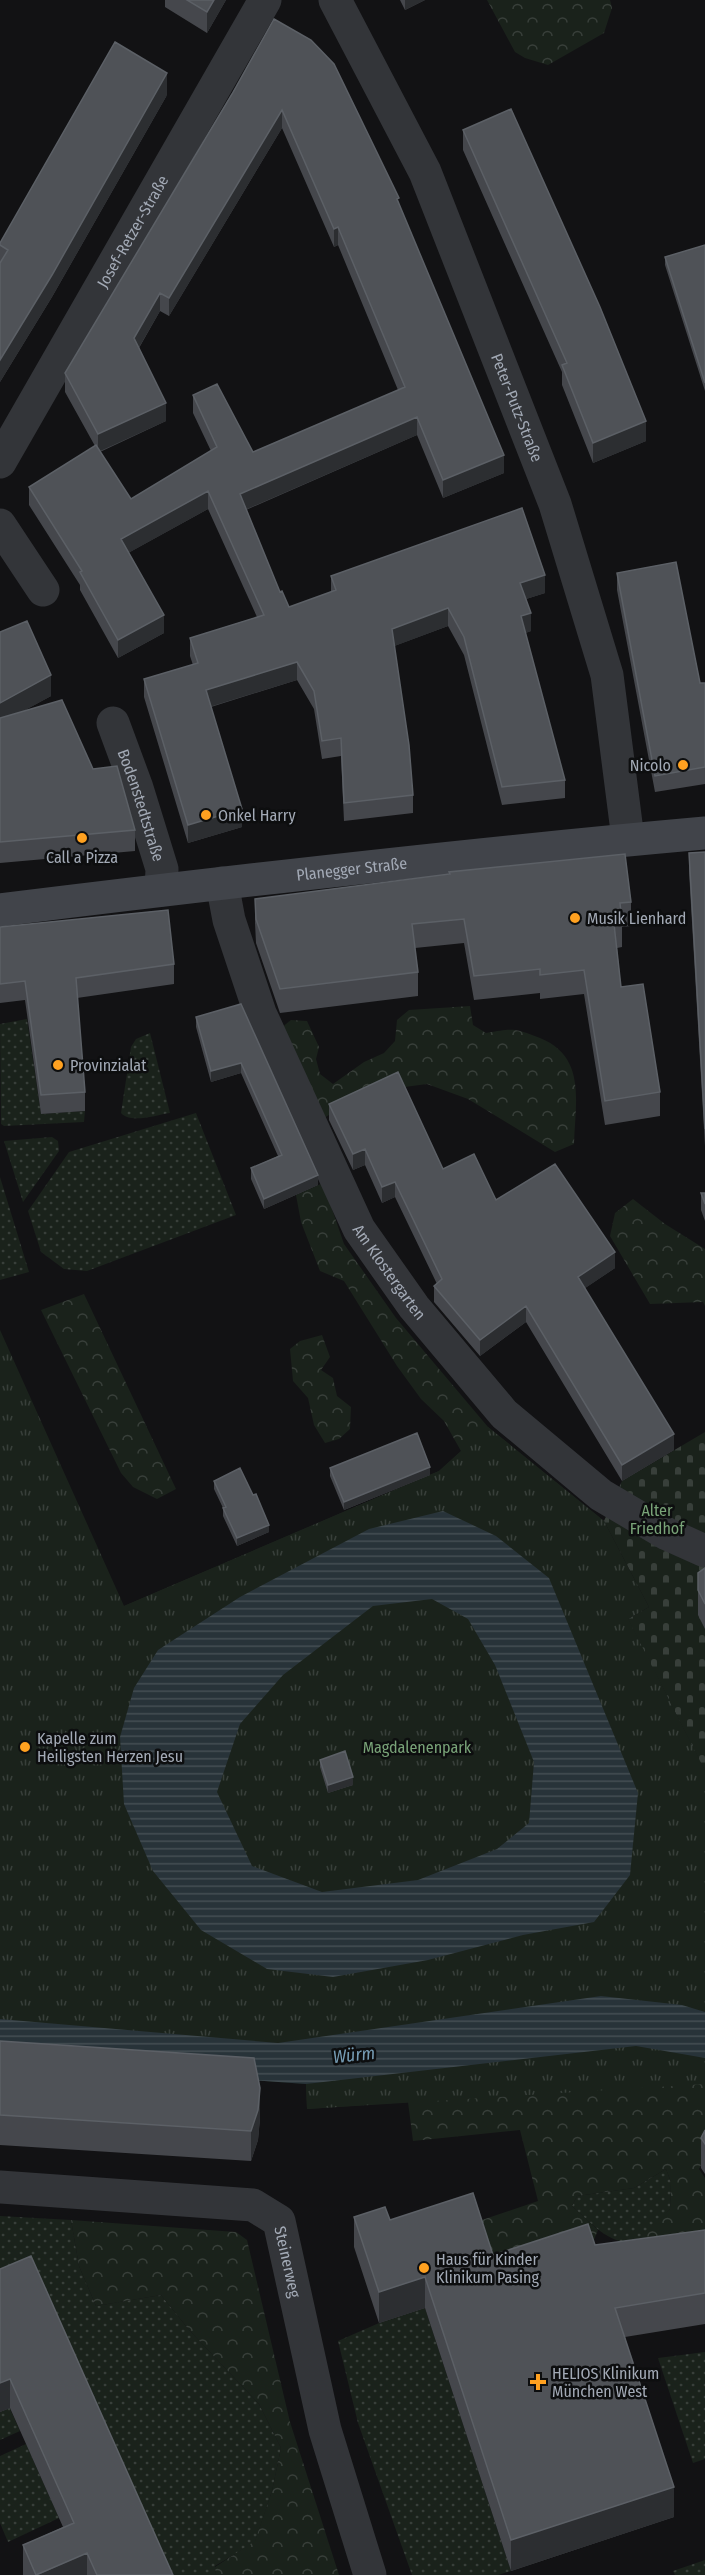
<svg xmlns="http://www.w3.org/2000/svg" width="705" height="2575" font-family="'Fira Sans Condensed',sans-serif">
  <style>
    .grass { fill: url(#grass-dots) }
    .forest { fill: url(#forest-crowns) }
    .cemetery { fill: url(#cemetery-stones) }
    .park { fill: url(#park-tufts) }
    .water { fill: url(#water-rules); fill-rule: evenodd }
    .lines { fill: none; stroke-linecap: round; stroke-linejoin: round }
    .minor { stroke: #333539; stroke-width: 33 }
    .secondary { stroke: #41444a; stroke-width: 33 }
    .wall { fill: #45474c; fill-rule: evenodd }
    .shaded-wall { fill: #2c2e31 }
    .building { fill: #4f5257; stroke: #5c6066; stroke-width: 1.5 }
    .poi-dot { fill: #ffa120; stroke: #0d0e0f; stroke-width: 2 }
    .labels { text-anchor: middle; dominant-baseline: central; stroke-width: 5; stroke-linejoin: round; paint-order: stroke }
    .street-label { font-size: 16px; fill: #a3aab6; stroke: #0d0e0f }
    .poi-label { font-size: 16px; fill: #a3aab6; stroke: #0d0e0f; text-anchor: start }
    .park-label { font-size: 16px; fill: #79a378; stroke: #0d0e0f }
    .water-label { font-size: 18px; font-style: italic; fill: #769cb4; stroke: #0d0e0f }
  </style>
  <defs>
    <pattern id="grass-dots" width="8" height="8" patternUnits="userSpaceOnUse" patternTransform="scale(1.5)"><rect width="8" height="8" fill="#1a221b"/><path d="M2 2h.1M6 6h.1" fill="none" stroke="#383f3a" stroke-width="1.8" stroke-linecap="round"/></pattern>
    <pattern id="forest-crowns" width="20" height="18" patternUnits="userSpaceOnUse" patternTransform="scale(1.5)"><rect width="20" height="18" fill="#1a221b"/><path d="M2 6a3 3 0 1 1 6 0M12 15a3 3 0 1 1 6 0" fill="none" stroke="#383f3a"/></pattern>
    <pattern id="cemetery-stones" width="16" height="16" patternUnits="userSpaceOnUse" patternTransform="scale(1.5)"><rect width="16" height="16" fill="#1a221b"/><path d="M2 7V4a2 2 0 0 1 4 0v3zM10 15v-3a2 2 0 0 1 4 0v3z" fill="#383f3a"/></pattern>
    <pattern id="park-tufts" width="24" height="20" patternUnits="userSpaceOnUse" patternTransform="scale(1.5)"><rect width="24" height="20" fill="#1a221b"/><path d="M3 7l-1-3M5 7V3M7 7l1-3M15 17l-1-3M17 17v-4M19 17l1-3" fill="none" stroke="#383f3a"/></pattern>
    <pattern id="water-rules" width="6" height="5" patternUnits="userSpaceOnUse" patternTransform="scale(1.5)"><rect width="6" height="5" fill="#283339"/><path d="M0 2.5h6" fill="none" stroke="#444e53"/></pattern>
  </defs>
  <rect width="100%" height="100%" fill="#121214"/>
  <!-- grass -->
  <path class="grass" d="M27,1019L41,1114L85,1111L84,1122L4,1126L1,1124L0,1024Z
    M150,1033L170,1113C156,1115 131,1124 121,1113L131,1047L136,1039Z
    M196,1113L236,1215L87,1271L64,1269L41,1252L28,1211L69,1152Z
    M52,1137L58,1141L59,1151L23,1202L4,1141Z
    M0,1177L29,1272L0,1280Z
    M666,2169L671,2182L670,2209C661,2218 650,2234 639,2239C615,2252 588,2220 572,2206L577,2196L634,2188Z
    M0,2216L71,2220L79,2266L96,2306L161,2295L190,2331L259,2404L281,2448L272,2491L255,2542L215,2566L216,2575H161L0,2298Z
    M425,2308L511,2571L498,2575H412L358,2423L338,2341L379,2323Z
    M705,2352V2459L693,2463L658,2358Z
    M0,2386L20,2431L0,2440Z
    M26,2444L59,2518L8,2542L0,2523V2456Z
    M705,2560V2575H675L673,2571Z"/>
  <!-- forest -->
  <path class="forest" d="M487,0H610L612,8L604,33L548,65L525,58L515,52Z
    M470,1006L473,1025L486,1033C514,1028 514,1028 540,1038C587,1057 575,1103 574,1144L555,1152L468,1099L427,1084L367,1092L324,1118L281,1028L291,1020L307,1021L319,1047L316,1059L320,1074L333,1084L364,1062L384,1053L395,1041L397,1020L409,1010Z
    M323,1183L344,1244L396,1318L488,1427L604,1521L628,1618L705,1771V2157L699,2169L705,2178V2260L639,2239L670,2209L671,2182L666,2169L634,2188L577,2196L572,2206L598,2230L588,2254L493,2285L473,2223L538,2201L520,2130L413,2141L408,2102L307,2109L306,2084L0,1561L124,1606L439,1471L461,1451L444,1421L421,1399L397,1366L344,1281L320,1271L301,1222L296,1195Z
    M633,1199L665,1224L705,1249V1306L703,1302L650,1304L610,1236L615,1213Z
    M84,1294L176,1489L157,1499L133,1487L121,1473L41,1310Z
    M322,1335L330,1357L321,1370L333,1378L337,1396L351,1407L350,1429L339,1439L325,1443L314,1425L308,1398L293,1381L290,1349L300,1341Z
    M71,2220L236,2232L247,2240L290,2422L339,2575H216L215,2567L255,2541L272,2491L281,2448L259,2404L190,2331L161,2295L96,2306L79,2266Z"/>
  <!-- cemetery -->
  <path class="cemetery" d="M705,1432V1771L628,1619L649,1607L604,1521L622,1481Z"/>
  <!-- park -->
  <path class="park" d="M0,1330L124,1606L439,1471L488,1427L604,1521L649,1607L628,1619L705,1771V2084L307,2109L306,2084L0,2062Z"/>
  <!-- water -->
  <path class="water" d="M443,1511L496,1536L549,1578L638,1793L630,1875L594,1922L523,1935L428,1960L333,1977L267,1969L201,1930L153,1871L124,1804L120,1737L134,1688L158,1650L240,1597L369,1529ZM432,1599L468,1619L495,1665L534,1762L529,1823L497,1849L418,1880L322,1892L252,1866L217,1792L240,1724L283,1675L373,1606Z
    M601,1996L682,2005L705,2012V2058L636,2046L306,2084L0,2062V2019L278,2043Z"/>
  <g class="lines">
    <!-- minor -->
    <g class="minor">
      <path id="s1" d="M335,0L425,172L555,504L607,675L628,839"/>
      <path id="s2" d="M0,462L265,0"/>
      <path d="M0,525L43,590"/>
      <path id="s3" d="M113,723L137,788L162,869L161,890"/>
      <path id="s4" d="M222,883L229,920L260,1013L359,1229L414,1307L504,1414L601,1495L667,1534L705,1551"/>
      <path id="s5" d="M0,2187L253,2205L279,2221L325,2430L370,2575"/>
    </g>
    <!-- secondary -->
    <path class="secondary" id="s6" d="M0,910C235,881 470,854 705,833"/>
  </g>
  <!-- wall -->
  <path class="wall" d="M165,0H226L207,33L165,7Z
    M400,0H425L405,10Z
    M274,19L399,204L504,473L443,498L417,435L246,510L280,592L289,607L331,592V576L545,593L526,599L531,631L525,633L565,780V798L502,805L464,655L448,626L394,646L413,795V813L344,821L341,756L322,759L314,709L297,680L211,707L242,827L188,843L144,697V679L193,665L190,656V638L257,617L208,509L128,553L164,633L118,658L80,590V585L29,505V487L95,446L65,392V373L232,94ZM282,128L334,247L338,245L398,390L253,452L193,395V413L211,451L131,499L100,452L166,421L139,348L160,311L169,316Z
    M167,95L52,297L0,382V243Z
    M463,130L646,441L593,463L562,385V372L463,150Z
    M705,245V391L665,265V257Z
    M617,573L700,683H705V784L655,792L617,590Z
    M0,632L51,696L23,711L93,769L135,830V851L0,863Z
    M705,852V1146L689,871V853Z
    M255,899L631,902V926L622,927V947L617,948L621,987L660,1092V1116L605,1125L584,994L540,999V993L474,1000L464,943L415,948L418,972V996L280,1013L256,943L255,923Z
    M0,927L174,964V984L77,998L85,1092V1111L41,1114L25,1000L0,1003Z
    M241,1004L318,1185L264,1209L251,1179V1168L278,1156L241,1073L211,1082L196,1027V1017Z
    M329,1104L615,1268L585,1288L674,1450L622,1481L526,1322L480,1356L434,1302V1286L437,1284L395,1197L382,1203L365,1165L353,1170L329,1120Z
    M701,1193H705V1221L701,1210Z
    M330,1468L430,1475L344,1510L330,1476Z
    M214,1481L253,1495L269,1532L237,1546L223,1516V1508L214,1489Z
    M705,1568V1629L698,1615V1573Z
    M320,1760L353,1785L328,1793L320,1767Z
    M0,2041L260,2118L258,2140L251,2161L0,2145Z
    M705,2130V2174L701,2168V2138Z
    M354,2217L390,2220L493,2255L595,2245L705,2230V2324L625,2337L674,2517L511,2571L425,2308L379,2323L354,2247Z
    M0,2269L173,2575H23V2545L63,2527L10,2408L0,2412Z"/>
  <!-- shaded-wall -->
  <path class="shaded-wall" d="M214,0H226L207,33V12Z
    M405,0H425L405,10Z
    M167,73V95L52,297L0,382V360Z
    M282,110V128L169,316V298Z
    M338,227V245L334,247V229Z
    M160,293V311L134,356V338Z
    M166,403V421L98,452V434Z
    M417,417V435L240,512V494Z
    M646,421V441L593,463V443Z
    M504,455V473L443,498V480Z
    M208,491V509L121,557V539Z
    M545,575V593L520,601V583Z
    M448,608V626L392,647V629Z
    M531,613V631L521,635V616Z
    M164,615V633L118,658V640Z
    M297,662V680L206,708V690Z
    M51,675V696L0,724V703Z
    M242,809V827L188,843V825Z
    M241,1063V1073L211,1082V1071Z
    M365,1149V1165L353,1170V1154Z
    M318,1175V1185L264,1209V1199Z
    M395,1182V1197L382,1203V1187Z
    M615,1252V1268L578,1293V1277Z
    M526,1306V1322L480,1356V1340Z
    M674,1434V1450L622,1481V1465Z
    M430,1467V1475L344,1510V1502Z
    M269,1525V1532L237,1546V1538Z
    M353,1777V1785L328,1793V1785Z
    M260,2088V2118L258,2140L251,2161V2131Z
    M425,2277V2308L379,2323V2292Z
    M10,2379V2408L0,2412V2383Z
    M674,2487V2517L511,2571V2540Z
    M87,2553V2575H38Z"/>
  <!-- building -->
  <path class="building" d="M187,0H214L207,12Z
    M274,19L311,40L334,64L399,198L397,199L504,455L443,480L417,417L240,494L280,592L282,591L289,607L336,590L331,576L522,508L545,575L520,583L531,613L521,616L565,780L502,787L464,637L448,608L392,629L409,745L413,795L344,803L341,738L322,741L314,691L297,662L206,690L242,809L188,825L144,679L198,663L190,638L264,615L208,491L121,539L164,615L118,640L80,572L82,571L29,487L96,445L131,499L217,447L193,395L217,384L253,452L405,387L338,227L334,229L282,110L169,298L160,293L134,338L166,403L98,434L65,373L232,94Z
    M115,42L167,73L52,275L0,360V263L8,250L0,245V243Z
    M511,109L600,307L646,421L593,443L562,365L567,363L463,130Z
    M705,245V383L665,257Z
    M676,562L700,683H705V767L655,776L617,573Z
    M27,621L51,675L0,703V632Z
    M62,700L93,769L117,766L135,830L0,842V718Z
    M705,852V1129L689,853Z
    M625,854L631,902L620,903L622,923L614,924L621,987L643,984L660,1092L605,1101L584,970L540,975V969L474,976L464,919L412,924L418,972L280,989L256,919L255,899L450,874L449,872Z
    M168,910L174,964L76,978L85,1092L41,1095L25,981L0,984V927Z
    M241,1004L318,1175L264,1199L251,1168L282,1155L241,1063L211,1071L196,1017Z
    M398,1072L443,1169L474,1154L496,1200L555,1164L615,1252L578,1277L674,1434L622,1465L526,1306L480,1340L434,1286L442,1279L395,1182L382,1187L365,1149L353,1154L329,1104Z
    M701,1193H705V1204Z
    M417,1433L430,1467L344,1502L330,1468Z
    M240,1468L253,1495L256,1494L269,1525L237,1538L223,1508L226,1507L214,1481Z
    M705,1568V1604L698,1590V1573Z
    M345,1751L353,1777L328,1785L320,1760Z
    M0,2041L254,2058L260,2088L258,2110L251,2131L0,2115Z
    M705,2130V2144L701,2138Z
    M473,2193L493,2255L588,2224L595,2245L705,2230V2293L615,2308L674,2487L511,2540L425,2277L379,2292L354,2217L385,2207L390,2220Z
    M31,2256L173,2575H97L87,2553L36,2575L23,2545L74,2523L10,2379L0,2383V2269Z"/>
  <!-- markers -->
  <g class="poi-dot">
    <circle cx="683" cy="765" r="6"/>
    <circle cx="206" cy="815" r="6"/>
    <circle cx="82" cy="838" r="6"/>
    <circle cx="575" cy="918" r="6"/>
    <circle cx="58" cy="1065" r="6"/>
    <circle cx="25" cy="1747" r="6"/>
    <circle cx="424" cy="2268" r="6"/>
    <path d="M535 2373h6v6h6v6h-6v6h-6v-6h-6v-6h6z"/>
  </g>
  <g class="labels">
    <!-- street labels -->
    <g class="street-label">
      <text stroke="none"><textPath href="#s2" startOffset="266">Josef-Retzer-Straße</textPath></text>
      <text stroke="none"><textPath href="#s1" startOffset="447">Peter-Putz-Straße</textPath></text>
      <text stroke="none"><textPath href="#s3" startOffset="87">Bodenstedtstraße</textPath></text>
      <text stroke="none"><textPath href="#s6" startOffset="354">Planegger Straße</textPath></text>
      <text stroke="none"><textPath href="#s4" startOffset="426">Am Klostergarten</textPath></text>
      <text stroke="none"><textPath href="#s5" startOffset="326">Steinerweg</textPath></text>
    </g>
    <!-- poi labels -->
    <g class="poi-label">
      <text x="671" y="765" text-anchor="end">Nicolo</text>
      <text x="218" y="815">Onkel Harry</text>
      <text x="82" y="857" text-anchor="middle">Call a Pizza</text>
      <text x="587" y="918">Musik Lienhard</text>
      <text x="70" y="1065">Provinzialat</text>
      <text x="37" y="1738">Kapelle zum<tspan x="37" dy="18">Heiligsten Herzen Jesu</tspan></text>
      <text x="436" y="2259">Haus für Kinder<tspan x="436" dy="18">Klinikum Pasing</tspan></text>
      <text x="552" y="2373">HELIOS Klinikum<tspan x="552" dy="18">München West</tspan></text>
    </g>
    <!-- park labels -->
    <g class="park-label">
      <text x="657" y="1510">Alter<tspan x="657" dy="18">Friedhof</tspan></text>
      <text x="417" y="1747">Magdalenenpark</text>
    </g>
    <!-- water labels -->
    <g class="water-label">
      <text transform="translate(354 2055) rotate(-6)">Würm</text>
    </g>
  </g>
</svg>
